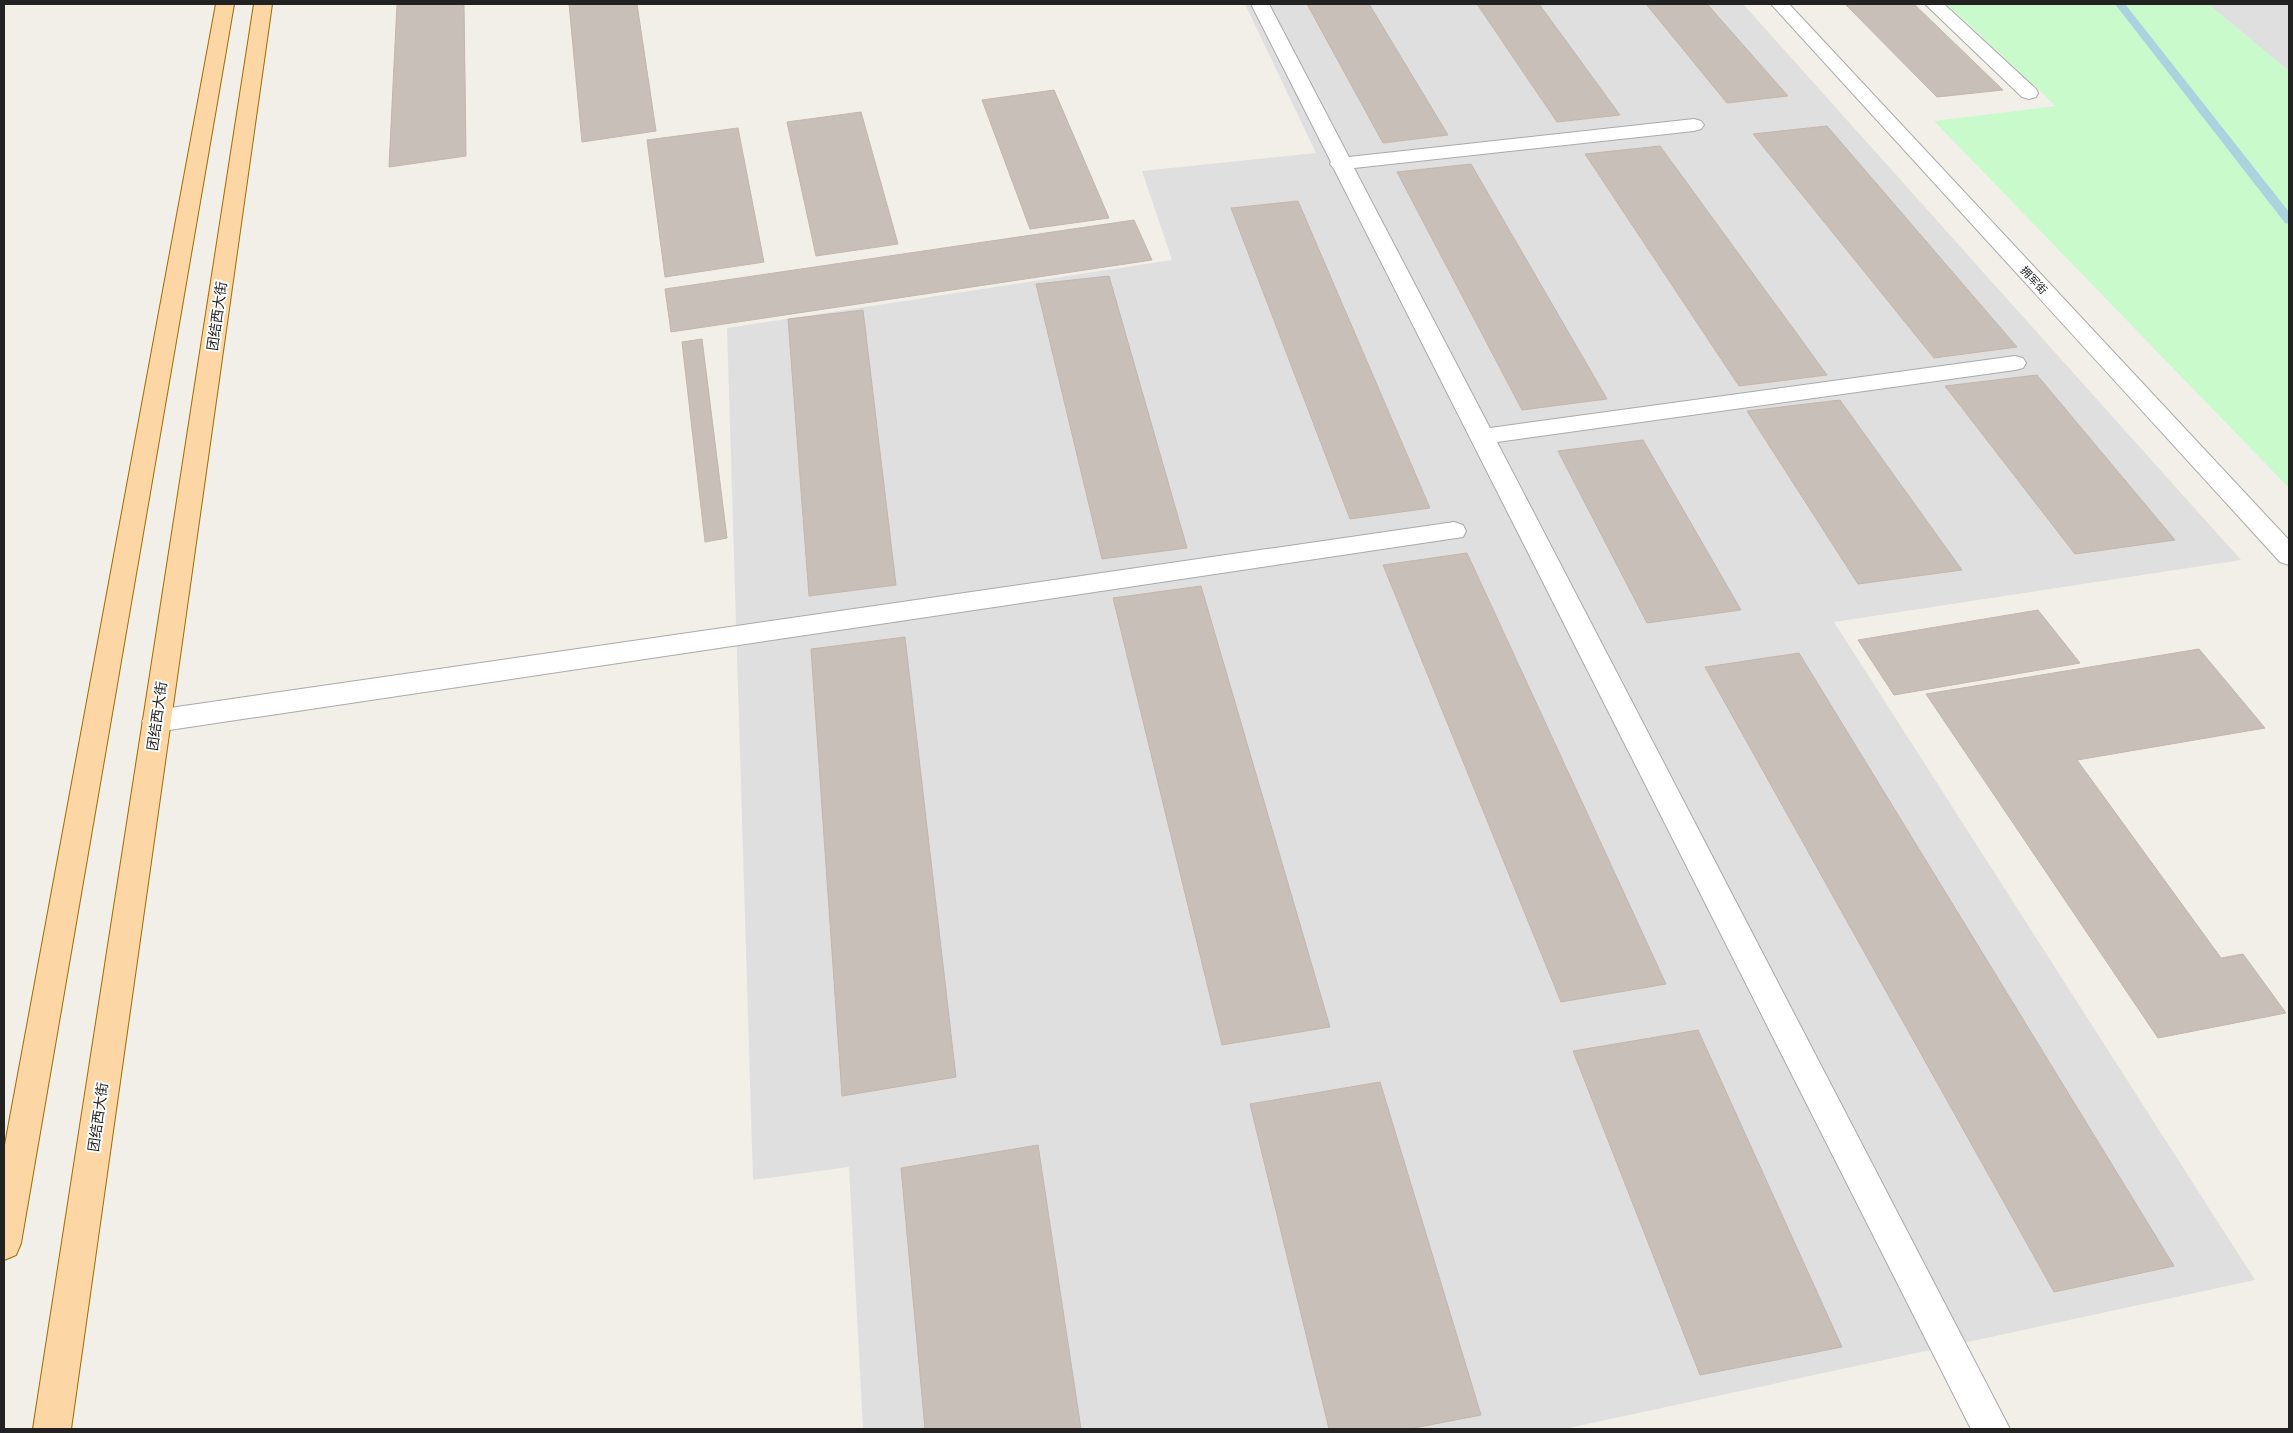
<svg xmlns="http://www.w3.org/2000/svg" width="2293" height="1433" font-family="'Varela Round','Noto Sans SC',sans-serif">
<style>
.residential{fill:#e0dfdf}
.park{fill:#c8facc}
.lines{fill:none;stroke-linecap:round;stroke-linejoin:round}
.stream{fill:#aad3df;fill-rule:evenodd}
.building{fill:#c7bfb8;stroke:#c4b6ab}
.lane-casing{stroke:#a9a9a9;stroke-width:2}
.street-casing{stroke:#a9a9a9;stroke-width:2}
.primary-casing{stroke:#a06b00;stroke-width:2}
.lane{fill:#fff;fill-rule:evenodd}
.street{fill:#fff;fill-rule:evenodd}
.primary{fill:#fcd6a4;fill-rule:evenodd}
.labels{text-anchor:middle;stroke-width:4;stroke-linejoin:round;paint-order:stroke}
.far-street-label{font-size:11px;fill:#222;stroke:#fff}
.street-label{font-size:14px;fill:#222;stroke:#fff}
</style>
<rect width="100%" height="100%" fill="#f2efe9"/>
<!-- residential -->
<path class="residential" d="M1245,4h498l498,556 -407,62 421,658 -691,149h-701l-14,-262 -96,13 -26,-852 445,-68 -30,-89 174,-18z
M2208,4h81v67z"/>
<!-- park -->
<path class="park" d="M1947,4h261l81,67v417l-355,-367 122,-15z"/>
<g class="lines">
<!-- stream -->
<path class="stream" d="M2115,4h10l164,208v12l-4,-1z"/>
</g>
<!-- building -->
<path class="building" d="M397,4h67l2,152 -77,11z
M569,4h68l19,127 -74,11z
M1307,4h62l79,131 -65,8z
M1477,4h62l81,111 -63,7z
M1646,4h61l81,92 -61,7z
M1845,4h69l89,86 -66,7z
M1054,90l55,128 -79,11 -48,-129z
M861,112l37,132 -82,12 -29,-134z
M1827,126l190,221 -83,11 -181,-224z
M738,128l26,134 -99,15 -18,-137z
M1660,146l167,229 -88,11 -154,-232z
M1471,164l136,235 -85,11 -125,-238z
M1298,201l132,307 -80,11 -119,-311z
M1134,220l18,40 -481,72 -6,-43z
M1109,276l78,272 -85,11 -66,-275z
M863,310l33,275 -87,11 -21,-277z
M702,339l25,199 -22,4 -23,-200z
M2037,375l138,165 -100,14 -130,-168z
M1840,400l122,170 -104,14 -111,-173z
M1643,440l98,170 -94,13 -89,-172z
M1467,553l199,431 -105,18 -178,-437z
M1201,586l129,441 -108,18 -109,-447z
M2038,610l42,53 -186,32 -36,-55z
M905,637l51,440 -114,19 -31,-447z
M2199,649l66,79 -188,32 144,198 22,-4 43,59 -128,25 -232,-344z
M1799,653l375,613 -120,26 -349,-625z
M1698,1030l144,317 -142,28 -127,-324z
M1380,1082l101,333 -72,14h-80l-79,-325z
M1038,1145l43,284h-156l-24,-261z"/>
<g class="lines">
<!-- lane casing -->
<g class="lane-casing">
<path id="lane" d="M1251,4h18l80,153 345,-38 7,2 3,4 -3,4 -7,2 -340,37 136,260 525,-72 8,2 3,5 -3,5 -8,2 -518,72 513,987h-39l-637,-1260 -4,-5 1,-2z
M1925,4h19l92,85 2,4 -2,4 -7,2 -7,-2z
M1454,522l9,3 3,6 -3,6 -1307,195 -10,-4 -4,-7 4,-7 10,-4z"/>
</g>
<!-- street casing -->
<g class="street-casing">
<path id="street" d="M1771,4h18l500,536v25l-9,-3z"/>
</g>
<!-- primary casing -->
<g class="primary-casing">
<path id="primary" d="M216,4h18l-213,1239 -5,12 -12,5v-110z
M254,4h18l-201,1425h-38z"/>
</g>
<!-- lane -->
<use href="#lane" class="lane"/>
<!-- street -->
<use href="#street" class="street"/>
<!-- primary -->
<use href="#primary" class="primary"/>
</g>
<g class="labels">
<!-- far-street labels -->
<g class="far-street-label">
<text transform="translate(2034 280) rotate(47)" y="4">拥军街</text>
</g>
<!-- street labels -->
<g class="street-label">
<text transform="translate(217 316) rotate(-82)" y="5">团结西大街</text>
<text transform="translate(157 716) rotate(-82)" y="5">团结西大街</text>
<text transform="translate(98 1117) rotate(-82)" y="5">团结西大街</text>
</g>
</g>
<!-- border -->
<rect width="2293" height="1433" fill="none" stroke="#222222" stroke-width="10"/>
</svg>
